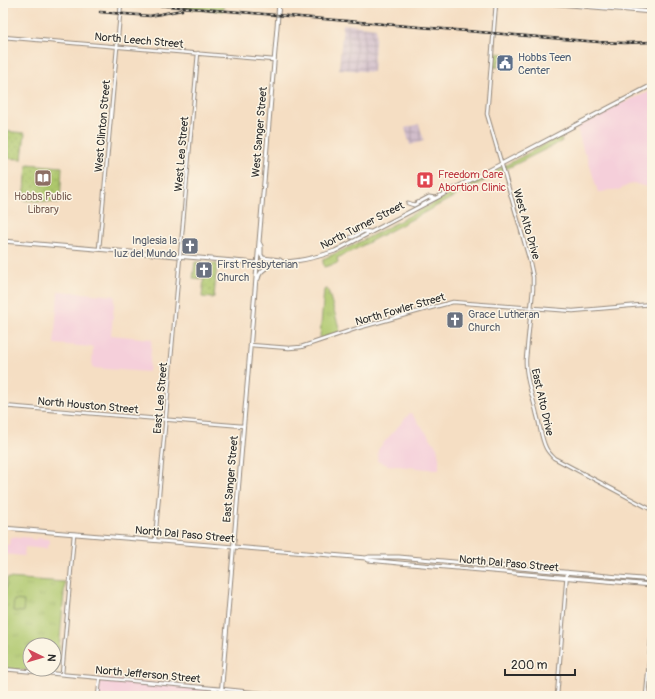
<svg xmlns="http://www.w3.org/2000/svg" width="655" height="699" font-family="Pangolin,sans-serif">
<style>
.built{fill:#f5cfda}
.industrial{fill:url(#industrial-grid)}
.grass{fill:url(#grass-dots);stroke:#6c794c}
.park{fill:url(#park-tufts);stroke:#6c794c;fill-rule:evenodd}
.pitch{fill:#adc76c;stroke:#6c794c}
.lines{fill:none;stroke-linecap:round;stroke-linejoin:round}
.tertiary-casing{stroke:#908477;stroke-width:4.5}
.secondary-casing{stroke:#908477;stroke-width:5}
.primary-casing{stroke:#908477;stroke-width:5}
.tertiary{stroke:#fff;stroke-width:2.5}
.secondary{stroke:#fff;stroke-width:3}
.primary{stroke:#fff;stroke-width:3}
.rail-casing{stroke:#2b2b2b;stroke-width:2.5}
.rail{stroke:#fcf5e5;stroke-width:1;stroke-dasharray:3;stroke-linecap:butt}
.labels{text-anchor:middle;stroke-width:3;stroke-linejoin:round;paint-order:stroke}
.street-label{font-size:11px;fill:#2b2b2b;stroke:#fcf5e5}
.service-label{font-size:11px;fill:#4e5e75;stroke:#fcf5e5;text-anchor:start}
.health-label{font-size:11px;fill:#be3a42;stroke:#fcf5e5;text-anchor:start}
.education-label{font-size:11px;fill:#785e54;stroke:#fcf5e5}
.worship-label{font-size:11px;fill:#5b616d;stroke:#fcf5e5;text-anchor:start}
</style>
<defs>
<pattern id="industrial-grid" width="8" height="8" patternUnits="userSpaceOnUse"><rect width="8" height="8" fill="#d1bdcb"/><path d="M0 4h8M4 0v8" fill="none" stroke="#aa9aa5"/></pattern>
<pattern id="grass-dots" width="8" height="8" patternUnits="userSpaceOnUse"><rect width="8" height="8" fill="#adc76c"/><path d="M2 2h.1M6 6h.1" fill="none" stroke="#95ab5e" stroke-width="1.8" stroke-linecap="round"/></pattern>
<pattern id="park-tufts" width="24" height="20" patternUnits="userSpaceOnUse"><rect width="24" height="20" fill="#adc76c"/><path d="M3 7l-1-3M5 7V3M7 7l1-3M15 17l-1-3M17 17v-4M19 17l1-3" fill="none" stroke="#95ab5e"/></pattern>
</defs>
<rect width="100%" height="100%" fill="#fcf5e5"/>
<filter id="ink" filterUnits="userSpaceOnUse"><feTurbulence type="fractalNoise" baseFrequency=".025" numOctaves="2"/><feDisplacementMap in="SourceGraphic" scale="8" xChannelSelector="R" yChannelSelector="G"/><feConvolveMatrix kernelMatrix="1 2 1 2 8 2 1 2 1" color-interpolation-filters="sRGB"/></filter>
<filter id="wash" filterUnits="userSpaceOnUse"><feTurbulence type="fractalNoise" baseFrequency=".012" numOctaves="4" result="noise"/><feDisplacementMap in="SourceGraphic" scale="16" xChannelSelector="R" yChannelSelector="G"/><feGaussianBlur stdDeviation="0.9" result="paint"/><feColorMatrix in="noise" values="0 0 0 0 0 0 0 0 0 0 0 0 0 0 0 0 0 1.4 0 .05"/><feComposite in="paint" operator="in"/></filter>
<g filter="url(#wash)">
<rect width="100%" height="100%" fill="#f5dec3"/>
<!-- built -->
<path class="built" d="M652,88v102h-3v-2l-2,-1 -14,-4 -15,7h-9l-7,2h-4l-12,-39h-2l-7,-25 12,-7 3,-1 14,-6 4,-4 10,-6 29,-12v-3z
M59,291l56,5 -4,39 41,4 -3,33 -57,-4 1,-21 -39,-3 4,-52z
M410,413h1l20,26 6,8 2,11v11l-1,1 -50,-5 -11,-4 1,-11 2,-3z
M10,537l11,1v-1l10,1v1l5,1v-2l13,1v2h1v4l-3,-1v5l-22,-2 -1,9 -21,-2v-10l6,1z
M100,678l140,13v5h-142z"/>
<!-- industrial -->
<path class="industrial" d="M343,24l33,4 -3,44 -34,-3z
M419,124l5,17 -14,4 -5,-17z"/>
<!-- grass -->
<path class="grass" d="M3,131l22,2 -3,26h-1l-18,-1z
M28,164l34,3 -2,35 -1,1 -35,-3 3,-35z
M195,262l22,2 -3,33 -1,1 -11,-1 2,-18 -11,-1z"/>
<!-- park -->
<path class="park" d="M131,3h93l-1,8z
M559,137l2,1 1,3 -60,30 -148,79 -17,8 1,5 -14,4 -1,-5v-3l31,-14z
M325,289h2l1,1 12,41 -1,2 -17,6 -2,-2 4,-47z
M7,578l58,4 -8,90 -54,-3v-73h1zM30,645h24v24h-24z"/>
<!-- pitch -->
<path class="pitch" d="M495,53l10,1 -1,6h-5l-1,7h-5z
M14,600l10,1 -1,11 -10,-1z"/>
</g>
<g filter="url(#ink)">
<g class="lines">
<!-- tertiary casing -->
<g class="tertiary-casing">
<path id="tertiary" d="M496,3l-8,99 -1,12 42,144 4,19v12l-7,70c-1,20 7,37 11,56 3,10 4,23 9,33 2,4 5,7 8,10l98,52
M3,37l271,23
M99,249l22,-246
M250,345l39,3 12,-1 57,-19 65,-18 30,-8 120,9 79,-7
M3,406l240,20
M155,540l43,-487
M3,669l219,20 70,7
M62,674l12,-140
M98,696l2,-18
M557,696l10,-124
M646,696l6,-67"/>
</g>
<!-- secondary casing -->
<g class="secondary-casing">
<path id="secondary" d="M408,203l6,2 15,-8 6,1
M351,237h2l11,-6 6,1
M3,241l254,22c30,0 50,-2 78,-12l317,-166
M259,242l2,4v9l2,3 17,2 3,3
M258,279c2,-10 8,-9 13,-16
M221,696l58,-693"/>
</g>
<!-- primary casing -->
<g class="primary-casing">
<path id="primary" d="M547,3l105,9
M3,528l363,30 2,2 31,3 253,22
M366,558l3,-1h30l253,23"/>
</g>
<!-- tertiary -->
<use href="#tertiary" class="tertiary"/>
<!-- secondary -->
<use href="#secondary" class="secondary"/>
<!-- primary -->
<use href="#primary" class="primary"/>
<!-- rail casing -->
<g class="rail-casing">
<path id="rail" d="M132,3l467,39 26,1 27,-1
M100,12l50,4 32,-6"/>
</g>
<!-- rail -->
<use href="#rail" class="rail"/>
</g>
</g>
<!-- icons -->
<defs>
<g id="civic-square" transform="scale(0.9)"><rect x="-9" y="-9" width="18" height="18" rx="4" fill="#5c6f8a" stroke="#fcf5e5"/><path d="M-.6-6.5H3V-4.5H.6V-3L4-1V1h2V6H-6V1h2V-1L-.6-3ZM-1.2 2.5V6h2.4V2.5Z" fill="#fff"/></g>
<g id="library-square" transform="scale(0.9)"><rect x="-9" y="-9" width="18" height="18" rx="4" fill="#8d6e63" stroke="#fcf5e5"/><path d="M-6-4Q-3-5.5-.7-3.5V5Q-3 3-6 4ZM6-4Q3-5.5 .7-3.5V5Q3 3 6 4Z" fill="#fff"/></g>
<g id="hospital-square" transform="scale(0.9)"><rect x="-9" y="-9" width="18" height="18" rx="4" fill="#e0444e" stroke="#fcf5e5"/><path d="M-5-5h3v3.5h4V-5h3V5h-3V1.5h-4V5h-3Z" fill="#fff"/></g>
<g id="church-square" transform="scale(0.9)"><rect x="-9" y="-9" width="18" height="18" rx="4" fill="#6b7280" stroke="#fcf5e5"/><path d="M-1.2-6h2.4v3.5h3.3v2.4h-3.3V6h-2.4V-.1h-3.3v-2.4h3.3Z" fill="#fff"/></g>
</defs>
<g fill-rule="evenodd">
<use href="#civic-square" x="505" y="63"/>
<use href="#library-square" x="43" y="178"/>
<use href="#hospital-square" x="425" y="180"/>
<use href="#church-square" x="190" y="246"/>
<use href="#church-square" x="204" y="270"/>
<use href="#church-square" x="455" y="320"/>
</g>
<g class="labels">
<!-- street labels -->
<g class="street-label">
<text transform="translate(139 40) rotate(5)" y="4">North Leech Street</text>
<text transform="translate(102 126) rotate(-85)" y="4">West Clinton Street</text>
<text transform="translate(259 132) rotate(-85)" y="4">West Sanger Street</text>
<text transform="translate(181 154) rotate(-85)" y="4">West Lea Street</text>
<text transform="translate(527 224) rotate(74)" y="4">West Alto Drive</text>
<text transform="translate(362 225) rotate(-27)" y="4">North Turner Street</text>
<text transform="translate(400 309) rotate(-16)" y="4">North Fowler Street</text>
<text transform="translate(160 398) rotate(-85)" y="4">East Lea Street</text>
<text transform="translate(543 402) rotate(77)" y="4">East Alto Drive</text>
<text transform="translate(88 405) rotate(5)" y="4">North Houston Street</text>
<text transform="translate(230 479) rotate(-85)" y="4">East Sanger Street</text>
<text transform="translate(185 534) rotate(5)" y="4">North Dal Paso Street</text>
<text transform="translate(509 563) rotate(5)" y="4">North Dal Paso Street</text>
<text transform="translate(148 674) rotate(5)" y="4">North Jefferson Street</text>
</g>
<!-- service labels -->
<g class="service-label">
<text x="518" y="61">Hobbs Teen<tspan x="518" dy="13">Center</tspan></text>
</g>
<!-- health labels -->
<g class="health-label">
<text x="438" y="178">Freedom Care<tspan x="438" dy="13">Abortion Clinic</tspan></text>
</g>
<!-- education labels -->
<g class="education-label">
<text x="43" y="200">Hobbs Public<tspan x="43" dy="13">Library</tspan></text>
</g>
<!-- worship labels -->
<g class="worship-label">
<text x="177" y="244" text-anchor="end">Inglesia la<tspan x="177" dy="13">luz del Mundo</tspan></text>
<text x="217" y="268">First Presbyterian<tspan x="217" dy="13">Church</tspan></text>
<text x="468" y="318">Grace Lutheran<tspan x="468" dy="13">Church</tspan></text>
</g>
</g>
<!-- margin -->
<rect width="655" height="699" fill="none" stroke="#fcf5e5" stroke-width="16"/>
<!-- north arrow -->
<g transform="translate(42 657) rotate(95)"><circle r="19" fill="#fcf5e5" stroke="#a8a49b"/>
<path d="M0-3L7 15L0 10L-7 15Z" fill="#d1495b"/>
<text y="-6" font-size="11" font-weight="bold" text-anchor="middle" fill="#2b2b2b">N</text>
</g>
<!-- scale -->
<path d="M505 669v6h70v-6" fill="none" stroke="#2b2b2b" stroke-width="2"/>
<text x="511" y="669" font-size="12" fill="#2b2b2b" stroke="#fcf5e5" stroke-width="3" paint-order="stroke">200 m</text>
</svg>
